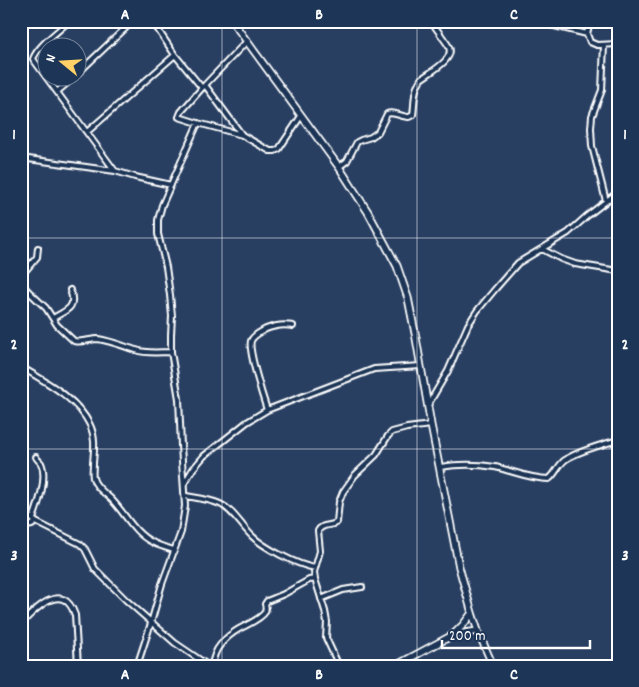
<svg xmlns="http://www.w3.org/2000/svg" width="639" height="687" font-family="Dekko,sans-serif">
<style>
.lines{fill:none;stroke-linecap:round;stroke-linejoin:round}
.street-casing{stroke:#fff;stroke-width:8}
.secondary-casing{stroke:#fff;stroke-width:9}
.street{stroke:#1d3557;stroke-width:4}
.secondary{stroke:#1d3557;stroke-width:5.5}
.grid{fill:none;stroke:#fff;stroke-width:1;stroke-opacity:0.55}
.neatline{fill:none;stroke:#fff;stroke-width:2}
.grid-label{font-size:16px;text-anchor:middle;font-weight:bold;fill:#fff}
</style>
<rect width="100%" height="100%" fill="#283f62"/>
<filter id="ink" filterUnits="userSpaceOnUse"><feTurbulence type="fractalNoise" baseFrequency=".02" numOctaves="2"/><feDisplacementMap in="SourceGraphic" scale="10" xChannelSelector="R" yChannelSelector="G"/><feConvolveMatrix kernelMatrix="1 2 1 2 8 2 1 2 1" color-interpolation-filters="sRGB"/></filter>
<g filter="url(#ink)">
<g class="lines">
<!-- street casing -->
<g class="street-casing">
<path id="street" d="M152,21l23,34 27,33
M534,21l53,13 3,8 7,3 21,-1
M587,34l3,-13
M247,41l-45,47 -21,24 -2,5 19,6 44,12 28,16h5l4,-2 22,-33
M604,45l-2,45 -10,26 -1,12 1,18 14,55
M78,73l55,-52
M73,78l-16,14 58,79
M205,85l37,50
M57,92l-24,-33c5,-14 25,-27 36,-38
M87,132l88,-77
M21,158l94,13 20,6 36,8
M339,167l8,-6 10,-19 4,-2 10,-3 7,-5 9,-18c6,-3 15,3 22,3l4,-2c2,-13 0,-25 8,-36 9,-7 36,-20 27,-34l-17,-24
M542,249l19,10 14,5 43,7
M21,276l16,-19 1,-9
M21,283l7,8 18,17 11,17 17,16c8,2 16,-2 24,-2 13,2 25,7 38,11 11,4 24,2 35,2
M53,318c14,-8 24,-10 17,-28
M21,367c25,15 56,31 69,58 6,13 4,25 3,38 0,5 -1,11 0,15 2,10 14,16 20,23 13,14 21,32 39,41 7,4 15,6 22,8
M428,405l20,-34 20,-46 9,-14 19,-23 22,-25 50,-30 19,-17 31,-24
M267,410c-4,-12 -19,-60 -16,-69 2,-6 10,-9 15,-12 10,-4 17,-5 27,-3
M440,467c18,-3 37,-3 55,0 18,4 35,12 54,12 7,-5 9,-14 16,-19 10,-8 39,-16 53,-20
M184,484l9,-15 11,-13 43,-34 20,-12 107,-41 47,-3
M186,496c11,2 23,3 34,8 13,6 20,20 30,30 12,13 47,31 65,34
M21,510l15,12 44,22 5,5 10,20 31,31 49,43 34,23
M33,519c5,-14 15,-41 8,-56 -1,-1 -5,-5 -5,-6
M21,527l11,-2 4,-3
M321,599l22,-9 19,-3
M21,624c15,-16 42,-44 54,-9l3,51
M137,666l14,-43 11,-39 19,-52 4,-26 -4,-60 -2,-47 -8,-47v-17l1,-19 -2,-21 -4,-28 -8,-33v-14l4,-15 36,-82
M212,666c1,-8 3,-15 9,-22 5,-6 11,-11 18,-15 7,-4 22,-10 26,-17 1,-3 1,-5 0,-8l2,-3 17,-7 25,-14 6,-1
M339,666l-13,-28 1,-16 -2,-11 -10,-32 -1,-7 6,-21 -2,-20c4,-8 13,-4 19,-9l2,-20 4,-10 12,-17 21,-20 12,-19 4,-4 15,-4 24,-3"/>
</g>
<!-- secondary casing -->
<g class="secondary-casing">
<path id="secondary" d="M232,21l107,146 29,45 29,54 11,32 8,40 15,87 28,142 13,46 6,18 15,35
M453,635l10,-10 9,-12
M395,666l58,-31 25,-4"/>
</g>
<!-- street -->
<use href="#street" class="street"/>
<!-- secondary -->
<use href="#secondary" class="secondary"/>
</g>
</g>
<!-- grid -->
<path class="grid" d="M222,21v645M417,21v645M21,238h597M21,449h597"/>
<!-- margin -->
<rect width="639" height="687" fill="none" stroke="#1d3557" stroke-width="55"/>
<!-- north arrow -->
<g transform="translate(62 62) rotate(288)"><circle r="24" fill="#1d3557" stroke="#77869a"/>
<path d="M0-4L9 19L0 12L-9 19Z" fill="#ffd166"/>
<text y="-8" font-size="14" font-weight="bold" text-anchor="middle" fill="#ffffff">N</text>
</g>
<!-- scale -->
<path d="M442 640v8h148v-8" fill="none" stroke="#ffffff" stroke-width="2.5"/>
<text x="449" y="640" font-size="15" fill="#ffffff" stroke="#1d3557" stroke-width="4" paint-order="stroke">200 m</text>
<rect x="28" y="28" width="584" height="632" class="neatline"/>
<g class="grid-label">
<text x="125" y="19">A</text>
<text x="319" y="19">B</text>
<text x="514" y="19">C</text>
<text x="14" y="139">1</text>
<text x="625" y="139">1</text>
<text x="14" y="349">2</text>
<text x="625" y="349">2</text>
<text x="14" y="560">3</text>
<text x="625" y="560">3</text>
<text x="125" y="679">A</text>
<text x="319" y="679">B</text>
<text x="514" y="679">C</text>
</g>
</svg>
